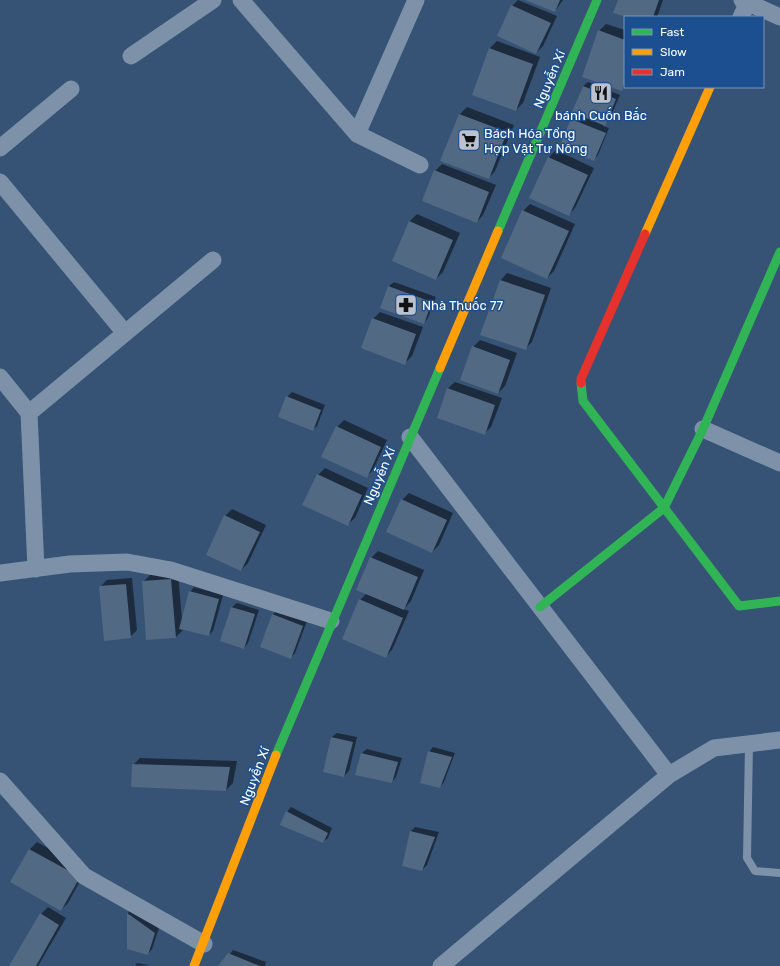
<svg xmlns="http://www.w3.org/2000/svg" width="780" height="966" font-family="Rubik,sans-serif">
<style>
.shadow{fill:#0007}
.building{fill:#526984}
.lines{fill:none;stroke-linecap:round;stroke-linejoin:round}
.lane{stroke:#7d92a8;stroke-width:8}
.street{stroke:#7d92a8;stroke-width:17}
.fast{stroke:#30b455;stroke-width:9}
.slow{stroke:#ff9f0a;stroke-width:9}
.jam{stroke:#e5322d;stroke-width:9}
.labels{text-anchor:middle;stroke-width:3;stroke-linejoin:round;paint-order:stroke}
.street-label{font-size:13px;fill:#fff;stroke:#1b4f8f}
.poi-label{font-size:13px;fill:#fff;stroke:#1b4f8f;text-anchor:start}
</style>
<rect width="100%" height="100%" fill="#365274"/>
<!-- shadow -->
<path class="shadow" d="M518,0l39,16 -14,30 -7,7 -24,-47z
M527,0h36l-8,11z
M619,0h44l-6,17h-28z
M606,24l19,6v56l-3,3 -23,-58z
M497,41l43,16 -17,46 -7,7 -43,-16 17,-46z
M588,82l32,13 -11,25 -6,6 6,2 -11,27 -4,4 -33,-13 11,-27 5,-5 -4,-2 10,-26z
M467,107l47,18 -19,46 -6,7 -47,-18 18,-46z
M556,150l38,18 -19,40 -7,7 -38,-18 19,-40z
M442,164l54,21 -13,30 -6,7 -42,-51z
M530,204l45,20 -21,47 -7,7 -24,-67z
M417,214l43,19 -17,39 -7,7 -43,-19 17,-39z
M507,273l44,15 -19,54 -7,7 -43,-15 19,-54z
M394,282l42,15 -8,21 -4,5 -35,-37z
M380,312l43,15 -11,29 -7,7 -32,-44z
M480,340l37,13 -12,33 -7,7 -25,-46z
M455,382l47,16 -11,29 -7,7 -36,-46z
M292,392l33,13 -8,21 -5,4 -25,-33z
M344,420l43,20 -14,30 -7,7 -29,-50z
M325,468l43,20 -13,30 -7,6 -30,-49z
M409,493l44,20 -14,32 -7,7 -30,-52z
M232,509l34,16 -18,38 -7,7 -16,-54z
M378,551l46,19 -13,31 -7,8 5,2 -17,39 -7,7 -25,-57 7,-7 4,-35z
M178,573l4,47 8,-28 4,-5 29,8 -10,36 -4,4 -26,-5 -7,7 -33,-55 7,-7z
M132,578l5,52 -7,7 -30,-50 7,-7z
M237,603l22,7 -11,33 -4,5 -12,-41z
M278,610l29,11 -12,32 -4,5 -30,-12 12,-32z
M337,733l20,4 -8,34 -5,5 -20,-5 8,-34z
M433,747l22,6 -11,29 -4,5 -11,-35z
M367,749l35,9 -6,19 -4,5 -36,-8 6,-21z
M140,758l97,3 -4,22 -7,7 -93,-25z
M291,807l41,21 -4,10 -5,4 -36,-30z
M415,827l24,5 -12,33 -5,5 -19,-5 8,-34z
M37,842l49,28 -18,33 -7,7 -50,-28 19,-33z
M48,907l18,11 -28,48h-28l31,-52z
M132,909l27,19 -7,21 -4,5 -20,-6v-35z
M233,950l33,12 -1,4h-44z
M137,963l12,2 -14,1z"/>
<!-- building -->
<path class="building" d="M525,0h35l-5,12z
M618,0h41l-6,17h-27l-13,-4z
M511,5l40,18 -15,31 -39,-18z
M598,30l27,10v42l-3,9 -40,-14z
M489,48l44,16 -17,47 -44,-16z
M583,86l33,13 -11,27 -33,-14z
M459,114l48,18 -18,47 -49,-18z
M571,119l35,14 -12,28 -35,-14z
M548,157l40,18 -19,41 -40,-18z
M434,170l55,22 -12,31 -55,-22z
M522,210l47,21 -22,48 -46,-21z
M409,221l44,19 -17,40 -44,-19z
M500,280l45,15 -19,55 -46,-15z
M388,286l44,16 -8,22 -44,-16z
M372,318l44,16 -11,31 -44,-17z
M472,346l38,14 -12,34 -38,-14z
M447,388l48,17 -10,30 -48,-17z
M286,396l35,14 -8,21 -35,-14z
M336,426l45,21 -14,31 -46,-21z
M317,474l45,21 -14,31 -46,-21z
M401,499l46,21 -15,33 -46,-21z
M224,515l36,17 -19,39 -35,-16z
M370,557l48,20 -14,33 -48,-20z
M171,579l5,59 -30,2 -4,-59z
M126,584l5,54 -27,3 -5,-55z
M189,591l30,8 -10,37 -30,-7z
M359,599l44,19 -17,40 -44,-19z
M231,607l24,7 -11,35 -24,-8z
M272,614l31,12 -12,33 -31,-12z
M331,737l22,5 -9,35 -21,-5z
M428,751l24,6 -12,31 -20,-5z
M361,753l37,9 -6,21 -37,-8z
M132,764l98,3 -4,24 -95,-4z
M286,811l42,22 -5,10 -43,-18z
M410,831l25,6 -13,34 -20,-5z
M29,849l51,28 -19,34 -51,-29z
M40,913l19,12 -23,41h-27z
M127,913l28,20 -7,22 -21,-6z
M228,953l32,13h-42z"/>
<g class="lines">
<!-- lane -->
<path class="lane" d="M749,744l-2,114 8,13 25,2"/>
<!-- street -->
<path class="street" d="M241,0l116,134 63,31
M742,0l38,17
M741,17l8,-17
M131,56l82,-56
M357,134l59,-134
M0,148l71,-59
M0,182l125,151
M0,377l29,36 184,-153
M29,413l7,156
M703,429l77,34
M410,437l259,338
M0,573l70,-9 57,-2 44,8 160,51
M0,781l84,95 120,68
M441,966l228,-191 45,-27 66,-8"/>
<!-- fast -->
<path class="fast" d="M498,231l99,-231
M581,383l2,18 156,205 41,-5
M540,607l124,-99 39,-79 77,-177
M276,755l164,-387"/>
<!-- slow -->
<path class="slow" d="M645,234l65,-147
M440,368l58,-137
M194,966l82,-211"/>
<!-- jam -->
<path class="jam" d="M581,383v-4l64,-145"/>
</g>
<!-- icons -->
<defs>
<g id="restaurant-square" transform="scale(1.15)"><rect x="-9" y="-9" width="18" height="18" rx="4" fill="#b9c2ce" stroke="#1b4f8f"/><path d="M-5-6h1v4h1v-4h1v4h1v-4h1v5L-1.5 .5V6h-2V.5L-5-1ZM5-6V6H3V1.5H1.5Q1.5-4 5-6Z" fill="#111"/></g>
<g id="supermarket-square" transform="scale(1.15)"><rect x="-9" y="-9" width="18" height="18" rx="4" fill="#b9c2ce" stroke="#1b4f8f"/><path d="M-6-5.5h2.5l.6 2H6L4.5 2H-2.5L-4.4-4H-6ZM-1.5 3.2a1.3 1.3 0 1 0 .1 0ZM3 3.2a1.3 1.3 0 1 0 .1 0Z" fill="#111"/></g>
<g id="pharmacy-square" transform="scale(1.15)"><rect x="-9" y="-9" width="18" height="18" rx="4" fill="#b9c2ce" stroke="#1b4f8f"/><path d="M-2-6h4v4h4v4h-4v4h-4v-4h-4v-4h4Z" fill="#111"/></g>
</defs>
<g fill-rule="evenodd">
<use href="#restaurant-square" x="601" y="93"/>
<use href="#supermarket-square" x="469" y="140"/>
<use href="#pharmacy-square" x="406" y="305"/>
</g>
<g class="labels">
<!-- street labels -->
<g class="street-label">
<text transform="translate(549 79) rotate(-67)" y="5">Nguyễn Xí</text>
<text transform="translate(379 476) rotate(-67)" y="5">Nguyễn Xí</text>
<text transform="translate(254 776) rotate(-69)" y="5">Nguyễn Xí</text>
</g>
<!-- poi labels -->
<g class="poi-label">
<text x="601" y="120" text-anchor="middle">bánh Cuốn Bắc</text>
<text x="484" y="138">Bách Hóa Tổng<tspan x="484" dy="15">Hợp Vật Tư Nông</tspan></text>
<text x="422" y="310">Nhà Thuốc 77</text>
</g>
</g>
<!-- legend -->
<rect x="624" y="16" width="140" height="72" fill="#1b4f8f" stroke="#7695bc"/>
<rect x="632" y="29" width="20" height="6" fill="#30b455" stroke="#7695bc"/>
<text x="660" y="36" font-size="12" fill="#ffffff">Fast</text>
<rect x="632" y="49" width="20" height="6" fill="#ff9f0a" stroke="#7695bc"/>
<text x="660" y="56" font-size="12" fill="#ffffff">Slow</text>
<rect x="632" y="69" width="20" height="6" fill="#e5322d" stroke="#7695bc"/>
<text x="660" y="76" font-size="12" fill="#ffffff">Jam</text>
</svg>
